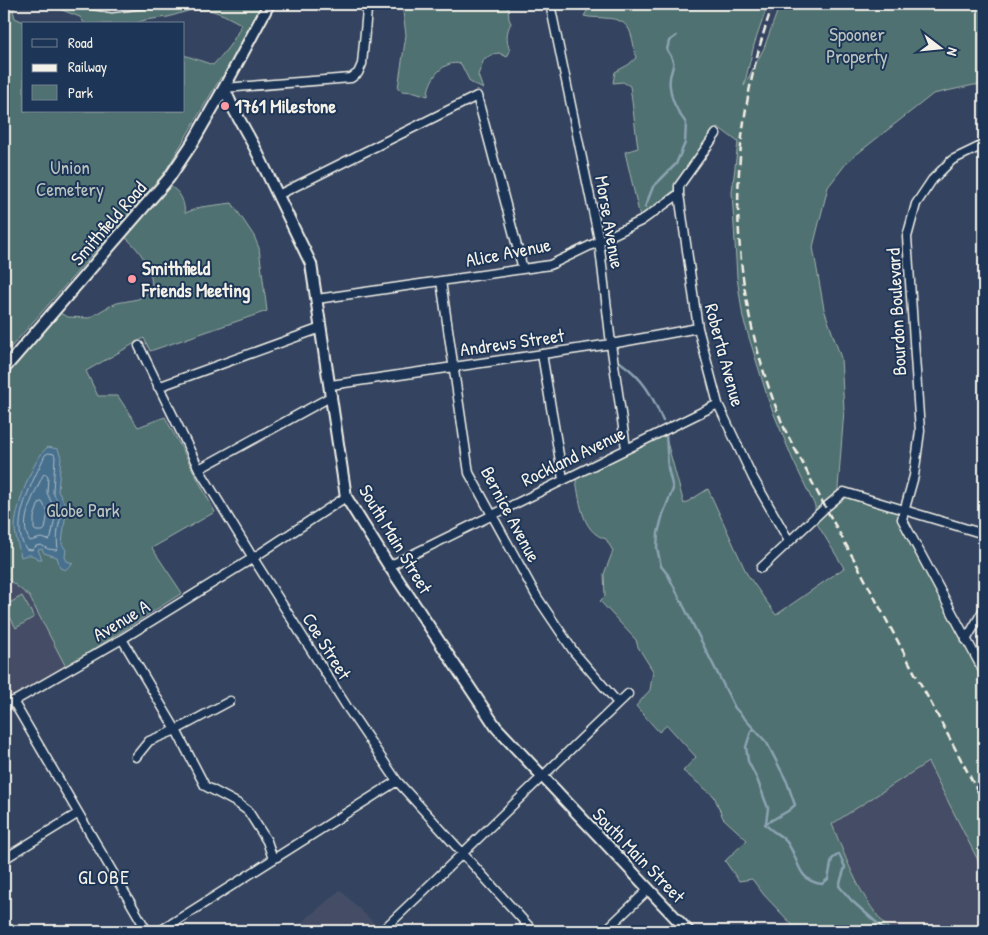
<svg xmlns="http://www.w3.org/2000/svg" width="988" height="935" font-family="'Patrick Hand',sans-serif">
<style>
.built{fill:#444e66}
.green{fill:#507171;stroke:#a2b1ac}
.water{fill:#476f8f;stroke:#8ca3b3}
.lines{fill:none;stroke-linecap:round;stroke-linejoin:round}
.shore{stroke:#afbdc4;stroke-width:1}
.stream{stroke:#8ca3b3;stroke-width:2.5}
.minor-casing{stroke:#f4f1e8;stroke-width:11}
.secondary-casing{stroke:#f4f1e8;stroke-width:14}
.minor{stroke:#1d3557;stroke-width:8}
.secondary{stroke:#1d3557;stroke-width:10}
.rail{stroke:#f4f1e8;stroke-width:2.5;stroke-dasharray:8 4;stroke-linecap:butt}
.poi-dot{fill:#ff9aa2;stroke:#1d3557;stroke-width:2}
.labels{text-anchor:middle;stroke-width:4;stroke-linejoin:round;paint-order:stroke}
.park-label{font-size:19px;fill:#bbc4be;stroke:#1d3557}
.poi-label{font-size:19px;font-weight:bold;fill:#f4f1e8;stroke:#1d3557;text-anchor:start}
.street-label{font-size:19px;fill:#f4f1e8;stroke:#1d3557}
.neighbourhood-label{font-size:20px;letter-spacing:1px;fill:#f4f1e8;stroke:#1d3557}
</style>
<rect width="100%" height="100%" fill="#344460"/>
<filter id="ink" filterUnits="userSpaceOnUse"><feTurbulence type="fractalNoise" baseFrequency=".02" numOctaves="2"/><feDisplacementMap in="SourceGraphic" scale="10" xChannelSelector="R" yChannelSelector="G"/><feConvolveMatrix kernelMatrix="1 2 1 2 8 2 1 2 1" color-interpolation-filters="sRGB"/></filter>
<g filter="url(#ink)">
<!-- built -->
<path class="built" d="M4,576l24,20 38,71 -62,37z
M928,762l56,110v59h-93l-11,-10 -27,-46 -21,-51z
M340,890l42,41h-90z"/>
<!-- green -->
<path class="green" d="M4,4h13l-4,6 2,8 13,6h-4v87h160v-56l29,10c11,-12 23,-25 28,-41l-17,-9 -14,-5h-19l-23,7 -23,3 -11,4h-49l-5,-7 -23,-9 -18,-4h51l22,4 35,-4h121l-42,76 -5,-3 -56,95 -161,183z
M402,4h11l5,2 8,-2h44l3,2 24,-2 11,3 1,12 2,4c-5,9 -5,18 -1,28l-3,6 -8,-4 -6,1 -9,5 -6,16 5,14 -13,-7 -9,-18c-18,-5 -33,16 -33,32l-13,-4 -14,-1 -3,-3 8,-53z
M594,4h174l-14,41 -10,41 20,-38 16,-44h204v81h-10l-41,9 -85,67 -20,26 -15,60 11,62 17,49 3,52 -7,92 13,-10 54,17 -3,10 83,156v197l-56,-110 -96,62c15,37 30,79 59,107h-93l-34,-36 -12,-16 -13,2 -14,-20 22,-21 -24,-22 -9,-22 -31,-25 13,-14 -29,-32 -8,7 -23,-26 14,-16 3,-19 -15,-24 -2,-7 -36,-39 5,-5 -1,-22 9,-23 -7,-12c-26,-7 -26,-41 -31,-64l89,-44 20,73 24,-15 39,85 29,41 68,-47 -28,-46 -1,-16 -22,-46 -24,-58 -26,-84 -6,-41 -5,-85 6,-50 -20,-15 -46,65 -32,25 -15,-65 13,-4 -8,-62 -7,-4 -10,1 2,-11 13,-7 8,-7c-5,-24 -3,-39 -32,-40 -7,-1 -13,0 -20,-2l3,-5 7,-5z
M163,181c15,10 20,13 22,32l16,-6 31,-4 22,33 5,12 8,63 -117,40 -6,-13 -58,33 12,25h20l20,31 27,-10 50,95 -63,36 30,45 -116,74 -37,-71 -25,-20v-210l49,-56 15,7 21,1 17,-10 11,-5 21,-4 10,-6 4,-7c-1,-22 -15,-40 -31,-52z
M22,596l12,21 -18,11 -12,-22z"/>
<!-- water -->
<path class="water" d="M48,447l10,2 3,8 -3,34 11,21v3l-4,4 -3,25 4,6 -1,7 2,4 6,2 -8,7 -5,-2 -3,-11 -13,-4 -2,-4 -4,1 4,9h-4c-6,-5 -9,-5 -17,-2 -2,-9 -5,-18 -6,-27 -1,-19 18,-73 33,-83z"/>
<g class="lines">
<!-- shore -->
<path class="shore" d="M49,453l5,1 1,3 -2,35 10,21c-5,9 -7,25 -5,35l-2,2 -8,-1 -7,-4 -5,1 -4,4 -6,-1c-18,-26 8,-69 19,-94z
M46,474l2,2 -1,17 9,19 -5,26 -2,2 -8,-2 -11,3c-13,-18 5,-48 13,-66z
M42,502l6,10 -3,17 -2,2h-7l-2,-2v-12l5,-14z"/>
<!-- stream -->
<path class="stream" d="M645,207l8,-20 23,-23 9,-21 1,-20c-8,-10 -15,-24 -16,-36 -3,-20 11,-18 -3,-37l2,-9 7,-5
M620,362c24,17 32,33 43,59
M666,434l2,34 5,21 -10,25 -5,19 -1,15 4,18 7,9 67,133 32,35 20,39 8,23 -7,6 -23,13c6,7 12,9 19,15 16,15 10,42 38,45l6,-5 4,-20 7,-5 6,13 -6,19 13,15 34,30
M754,729l-3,2 -5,16 2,14 9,18 11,29 -2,15"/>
<!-- minor casing -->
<g class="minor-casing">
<path id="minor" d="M87,4l25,4 32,-4
M550,4l49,236 12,104 15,104
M224,88l127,-10 7,-5 4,-9 5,-54
M984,146l-5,1 -27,13 -20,20 -16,24 -9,33 13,194 -6,45 -12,43 82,153
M679,194l19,134 20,76 35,74 36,63
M278,195l199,-99 46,173
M441,281l28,192 68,124 37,55 44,51
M317,299l233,-34 91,-44 38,-27v-8l37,-52
M139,346l60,123 54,89 94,149 50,74 136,150
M542,354l21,125
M331,385l280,-41 87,-16
M158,387l163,-59
M199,469l133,-73
M389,566l329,-162
M761,568l65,-61 18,-15 140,42
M122,639l54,91 29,56 32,17 11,8 19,30 6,18
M966,640l18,-31
M13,701l134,230
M4,707l118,-68 131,-81 93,-61
M136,757l13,-16 27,-11 54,-29
M4,859l73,-45
M4,929l1,2
M160,931l237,-150
M382,931l246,-237
M605,931l43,-41"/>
</g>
<!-- secondary casing -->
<g class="secondary-casing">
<path id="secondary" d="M224,88l9,20 22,40 56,116 35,233 43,69 107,161 192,204
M4,369l165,-191 24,-36 31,-54 45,-84"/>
</g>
<!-- minor -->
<use href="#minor" class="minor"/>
<!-- secondary -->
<use href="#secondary" class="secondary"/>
<!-- rail -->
<path class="rail" d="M773,4c-49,139 -47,284 10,421 5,12 12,24 18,35 18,37 39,74 59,110 41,78 83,155 124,233"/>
</g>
</g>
<!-- markers -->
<g class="poi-dot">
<circle cx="225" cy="106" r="5"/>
<circle cx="132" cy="279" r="5"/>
</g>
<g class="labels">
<!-- park labels -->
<g class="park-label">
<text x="857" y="41">Spooner<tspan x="857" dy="22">Property</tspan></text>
<text x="70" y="174">Union<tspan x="70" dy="22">Cemetery</tspan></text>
<text x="83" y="517">Globe Park</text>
</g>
<!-- poi labels -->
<g class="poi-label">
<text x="235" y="113">1761 Milestone</text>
<text x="142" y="275">Smithfield<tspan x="142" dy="22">Friends Meeting</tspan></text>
</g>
<!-- street labels -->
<g class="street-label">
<text transform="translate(610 222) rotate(80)" y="7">Morse Avenue</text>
<text transform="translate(108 223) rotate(-49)" y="7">Smithfield Road</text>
<text transform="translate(508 252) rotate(-11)" y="7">Alice Avenue</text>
<text transform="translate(896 312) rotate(-93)" y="7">Bourdon Boulevard</text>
<text transform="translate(512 342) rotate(-8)" y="7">Andrews Street</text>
<text transform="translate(725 355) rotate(75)" y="7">Roberta Avenue</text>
<text transform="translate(573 456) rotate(-26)" y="7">Rockland Avenue</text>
<text transform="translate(511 514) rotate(62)" y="7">Bernice Avenue</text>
<text transform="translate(396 539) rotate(59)" y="7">South Main Street</text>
<text transform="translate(121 620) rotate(-31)" y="7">Avenue A</text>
<text transform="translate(327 646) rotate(58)" y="7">Coe Street</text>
<text transform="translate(639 855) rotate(46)" y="7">South Main Street</text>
</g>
<!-- neighbourhood labels -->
<g class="neighbourhood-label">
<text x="104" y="884">GLOBE</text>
</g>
</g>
<!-- margin -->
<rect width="988" height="935" fill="none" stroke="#1d3557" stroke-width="20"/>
<rect x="10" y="10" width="968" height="915" fill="none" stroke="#f4f1e8" stroke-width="2" filter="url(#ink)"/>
<!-- legend -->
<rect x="22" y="22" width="162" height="90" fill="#1d3557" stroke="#738091"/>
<rect x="32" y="39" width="25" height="8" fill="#1d3557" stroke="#738091"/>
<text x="68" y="48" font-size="15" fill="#f4f1e8">Road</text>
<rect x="32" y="64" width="25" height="8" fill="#f4f1e8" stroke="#738091"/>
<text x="68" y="72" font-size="15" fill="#f4f1e8">Railway</text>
<rect x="32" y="85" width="25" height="15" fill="#507171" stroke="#738091"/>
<text x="68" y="98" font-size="15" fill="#f4f1e8">Park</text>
<!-- north arrow -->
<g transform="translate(940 48) rotate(106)" stroke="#1d3557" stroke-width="4" paint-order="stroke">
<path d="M0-4L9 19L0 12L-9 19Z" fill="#f4f1e8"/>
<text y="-8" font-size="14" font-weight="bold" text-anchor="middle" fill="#f4f1e8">N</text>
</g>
</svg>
